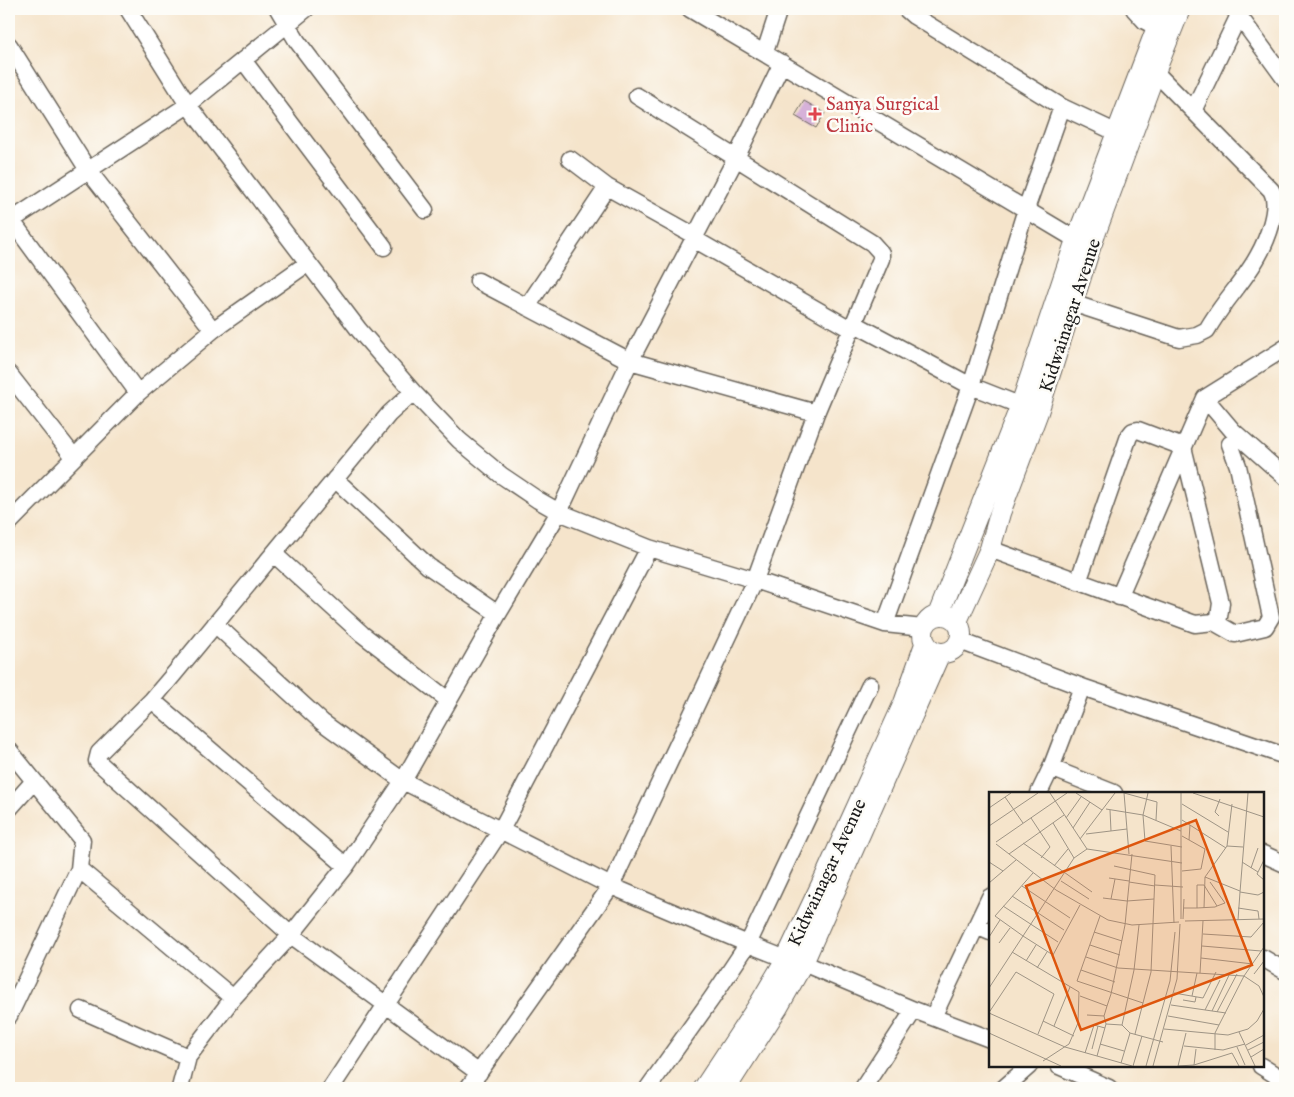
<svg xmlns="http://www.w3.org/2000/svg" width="1294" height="1097" font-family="'IM FELL English',serif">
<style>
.building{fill:#d6b1d9}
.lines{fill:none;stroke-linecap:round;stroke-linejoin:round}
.minor-casing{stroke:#686259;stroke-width:19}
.major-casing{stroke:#686259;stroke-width:22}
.minor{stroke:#fff;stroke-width:16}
.major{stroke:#fff;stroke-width:20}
.health-dot{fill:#e0444e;stroke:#fdfcf7;stroke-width:2}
.labels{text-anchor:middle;stroke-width:5;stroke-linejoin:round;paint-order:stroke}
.health-label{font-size:19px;fill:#be3a42;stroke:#fdfcf7;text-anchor:start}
.street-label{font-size:19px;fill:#1c1c1c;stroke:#fdfcf7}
.inset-road{fill:none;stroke:#9e9485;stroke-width:1}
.view{fill:#de560d;fill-opacity:0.15;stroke:#de560d;stroke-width:2.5}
.inset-edge{fill:none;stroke:#1c1c1c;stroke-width:2.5}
</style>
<rect width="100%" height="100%" fill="#fdfcf7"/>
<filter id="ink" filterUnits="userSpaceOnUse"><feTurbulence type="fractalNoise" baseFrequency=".02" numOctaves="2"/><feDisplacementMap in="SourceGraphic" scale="10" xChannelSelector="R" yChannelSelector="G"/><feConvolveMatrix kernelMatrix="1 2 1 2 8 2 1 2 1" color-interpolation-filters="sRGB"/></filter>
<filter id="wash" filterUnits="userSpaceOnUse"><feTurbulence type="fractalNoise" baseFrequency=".0096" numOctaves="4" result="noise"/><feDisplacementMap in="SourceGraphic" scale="20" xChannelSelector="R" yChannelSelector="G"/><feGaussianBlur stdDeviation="1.12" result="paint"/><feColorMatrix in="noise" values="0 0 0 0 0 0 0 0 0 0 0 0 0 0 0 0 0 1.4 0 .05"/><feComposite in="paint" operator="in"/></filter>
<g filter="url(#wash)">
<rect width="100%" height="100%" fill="#f5e4cb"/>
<g id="blocks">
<!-- building -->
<path class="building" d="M804,101l21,12 -9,15 -21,-12z"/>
</g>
</g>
<g filter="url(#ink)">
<use href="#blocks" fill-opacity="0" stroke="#686259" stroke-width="1"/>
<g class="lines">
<!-- minor casing -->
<g class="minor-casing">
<path id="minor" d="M128,9l60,96 171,225 54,62 46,48 42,35 37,25 21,12 90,36 106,32 130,44 38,4
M278,9l19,32 128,169
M690,9l395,236
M906,9l8,7 148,91 66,31
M1134,9l11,12 23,12
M1234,9l51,70
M9,45l79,125 125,160
M765,52l14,-43
M243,60l141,187
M1193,111l46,-96
M570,159l37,28 88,49
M9,217l129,176
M9,222l179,-117 118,-96
M694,239l158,91
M478,281l152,80 186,52
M1072,303l107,35 18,-3 10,-5c14,-26 37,-48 51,-74 9,-16 23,-50 13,-66l-116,-118
M527,307l80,-120
M855,324l116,62 61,24
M9,374l65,83
M413,392l-24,22 -215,260 -22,26 -53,53 -2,8 194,174 188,138
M1205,398l27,32 53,47
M335,479l93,87 70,48
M9,523l129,-130 75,-63 95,-67
M990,549l205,75 19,-2 5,-5 2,-14 -38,-156 -45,-17 -5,1 -4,5 -51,146
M274,554l88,80 86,66
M1119,597l86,-199 80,-50
M1214,622l21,12 30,-7 6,-10 -33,-151 -8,-22
M215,624l107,98 81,59 208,105 137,58 38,15 17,4 111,47 76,29
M885,624l86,-238 55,-177 36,-102
M960,641l122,46 203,69
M152,700l194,166
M9,750l73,90 -3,29 -70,147
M1051,768l63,25
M1039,793l12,-25 31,-81
M9,809l25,-28
M1263,854l22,10
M79,869l154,129 58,-63 55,-69 57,-85 95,-167 61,-102 71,-151 106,-203 46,-95
M976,926l14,6
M1263,958l22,13
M81,1010l107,47 45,-59
M933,1017l57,-120
M1059,1066l50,22
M1261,1066l24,15
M180,1088l8,-31
M331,1088l170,-258 148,-282
M468,1088l143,-202 144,-306 61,-167 65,-154v-6l-9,-10 -235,-147
M648,1088l64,-90 36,-54 122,-259
M863,1088l51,-78
M1004,1088l25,-22"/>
</g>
<!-- major casing -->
<g class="major-casing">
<path id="major" d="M923 634a19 19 0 1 1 38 0a19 19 0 1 1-38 0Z
M938,615l83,-210 55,-165 88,-231
M957,621l33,-72 10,-36 38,-101 52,-164 65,-176 25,-63
M704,1088l56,-85 26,-44 40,-84 78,-172 21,-59
M726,1088l52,-81 25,-44 137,-310"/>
</g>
<!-- minor -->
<use href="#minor" class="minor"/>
<!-- major -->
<use href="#major" class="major"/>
</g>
</g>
<!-- markers -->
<path class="health-dot" d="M812.5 106.5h5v5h5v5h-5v5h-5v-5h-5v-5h5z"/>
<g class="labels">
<!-- health labels -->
<g class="health-label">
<text x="826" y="110">Sanya Surgical<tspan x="826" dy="22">Clinic</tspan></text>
</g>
<!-- street labels -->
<g class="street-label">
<text transform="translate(1069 315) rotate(-72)" y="7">Kidwainagar Avenue</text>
<text transform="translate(826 872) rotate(-65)" y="7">Kidwainagar Avenue</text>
</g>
</g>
<!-- overview -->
<g transform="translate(989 792)">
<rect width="275" height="275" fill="#f5e4cb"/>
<path class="inset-road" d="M61,1l37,56M87,1l26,17M135,1l5,61M135,1l33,9 -1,18M159,1l-5,22 2,26 37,6M204,1l71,24M16,5l18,26M193,12l46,28M0,16l22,-15M117,17l37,6 38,16M121,18l1,21M230,24l-4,-4 5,-13M42,26l19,29 -9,11M77,26l15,-21M193,28l44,28M64,31l21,35M0,34l49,-33M84,36l17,-26M97,42l41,-5M193,44l23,13 -4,20 -19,2M91,47l35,-46M200,48l1,-15M7,50l71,-49M34,51l69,49M7,52l60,46 52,30 24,5 47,-3M182,54l3,77M238,54l16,1M20,62l55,-39M275,68l-7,14 7,6M0,70l14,9M253,70l16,10M65,74l14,-17M125,74l41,9 -4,97 -16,62M262,76l7,-20M44,81l-38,43 28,20 30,19 27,-50M216,85l35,14M120,86l20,3M72,89l28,18M140,90l26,4M221,90l15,21 -8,3M0,91l27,-23M166,93l28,2M33,94l48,32M251,100l8,-99M23,104l52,34M114,106l24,3 27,-2M122,107l4,-20M14,114l55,36M195,116h13l18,-1 2,-1 -13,-21h-7v23M215,116l1,-31 22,-31 5,-42M249,116l20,3 1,8M111,124l-23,65 66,22M192,127v-126M194,127l1,-20M249,128l2,-28 18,3 6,-3M196,129l79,-2M105,140l28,9M214,142l48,3 13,-15M0,145l11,-17M10,151l11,-15M101,153l30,10M213,154l59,5M23,160l67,40 -1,31 -9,21 -26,17M97,165l32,11 126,8 15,10 5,11M212,166l52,6M37,169l10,-16M48,176l10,-16M92,178l34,12M211,181l3,-52M265,182l10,-13M0,196l85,-130 13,-9 95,14M185,201l29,5 13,-26M91,204l27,10 4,-12 14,-69 7,-71M203,204l5,-23M194,208l12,2 1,-5M182,213l55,8M216,218l15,-30M1,219l26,-39 38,22 -16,40M223,219l18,-38M228,220l20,-38M0,221l76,34 32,9 9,-32 -2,-8M98,223l17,1 3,-10M179,224l51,9M54,229l31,15M117,232l16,1 8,8 33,9M133,233l12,-55 5,-45M65,234l16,-39M175,237l64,6 20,-6 9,-8 7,-12M250,240l16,34M0,241l72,33M111,252l24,7M257,253l18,-10M195,254l39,4 22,-6M248,255l8,18M103,257l6,-23M226,258v-17l4,-8 25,-49 20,-29M259,258l16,-8M96,261l9,-28 11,3M108,264l35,10M262,265l13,-8M132,271l9,-30M205,273l2,-16M144,274l9,-30M157,274l24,-85 5,-49M164,274l24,-87 3,-55M189,274l16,-1 38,-12 7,13M189,274l8,-33"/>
<path class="view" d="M207,28l56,145 -171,65 -55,-144z"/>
<rect width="275" height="275" class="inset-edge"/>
</g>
<!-- margin -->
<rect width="1294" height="1097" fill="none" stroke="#fdfcf7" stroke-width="30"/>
</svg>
